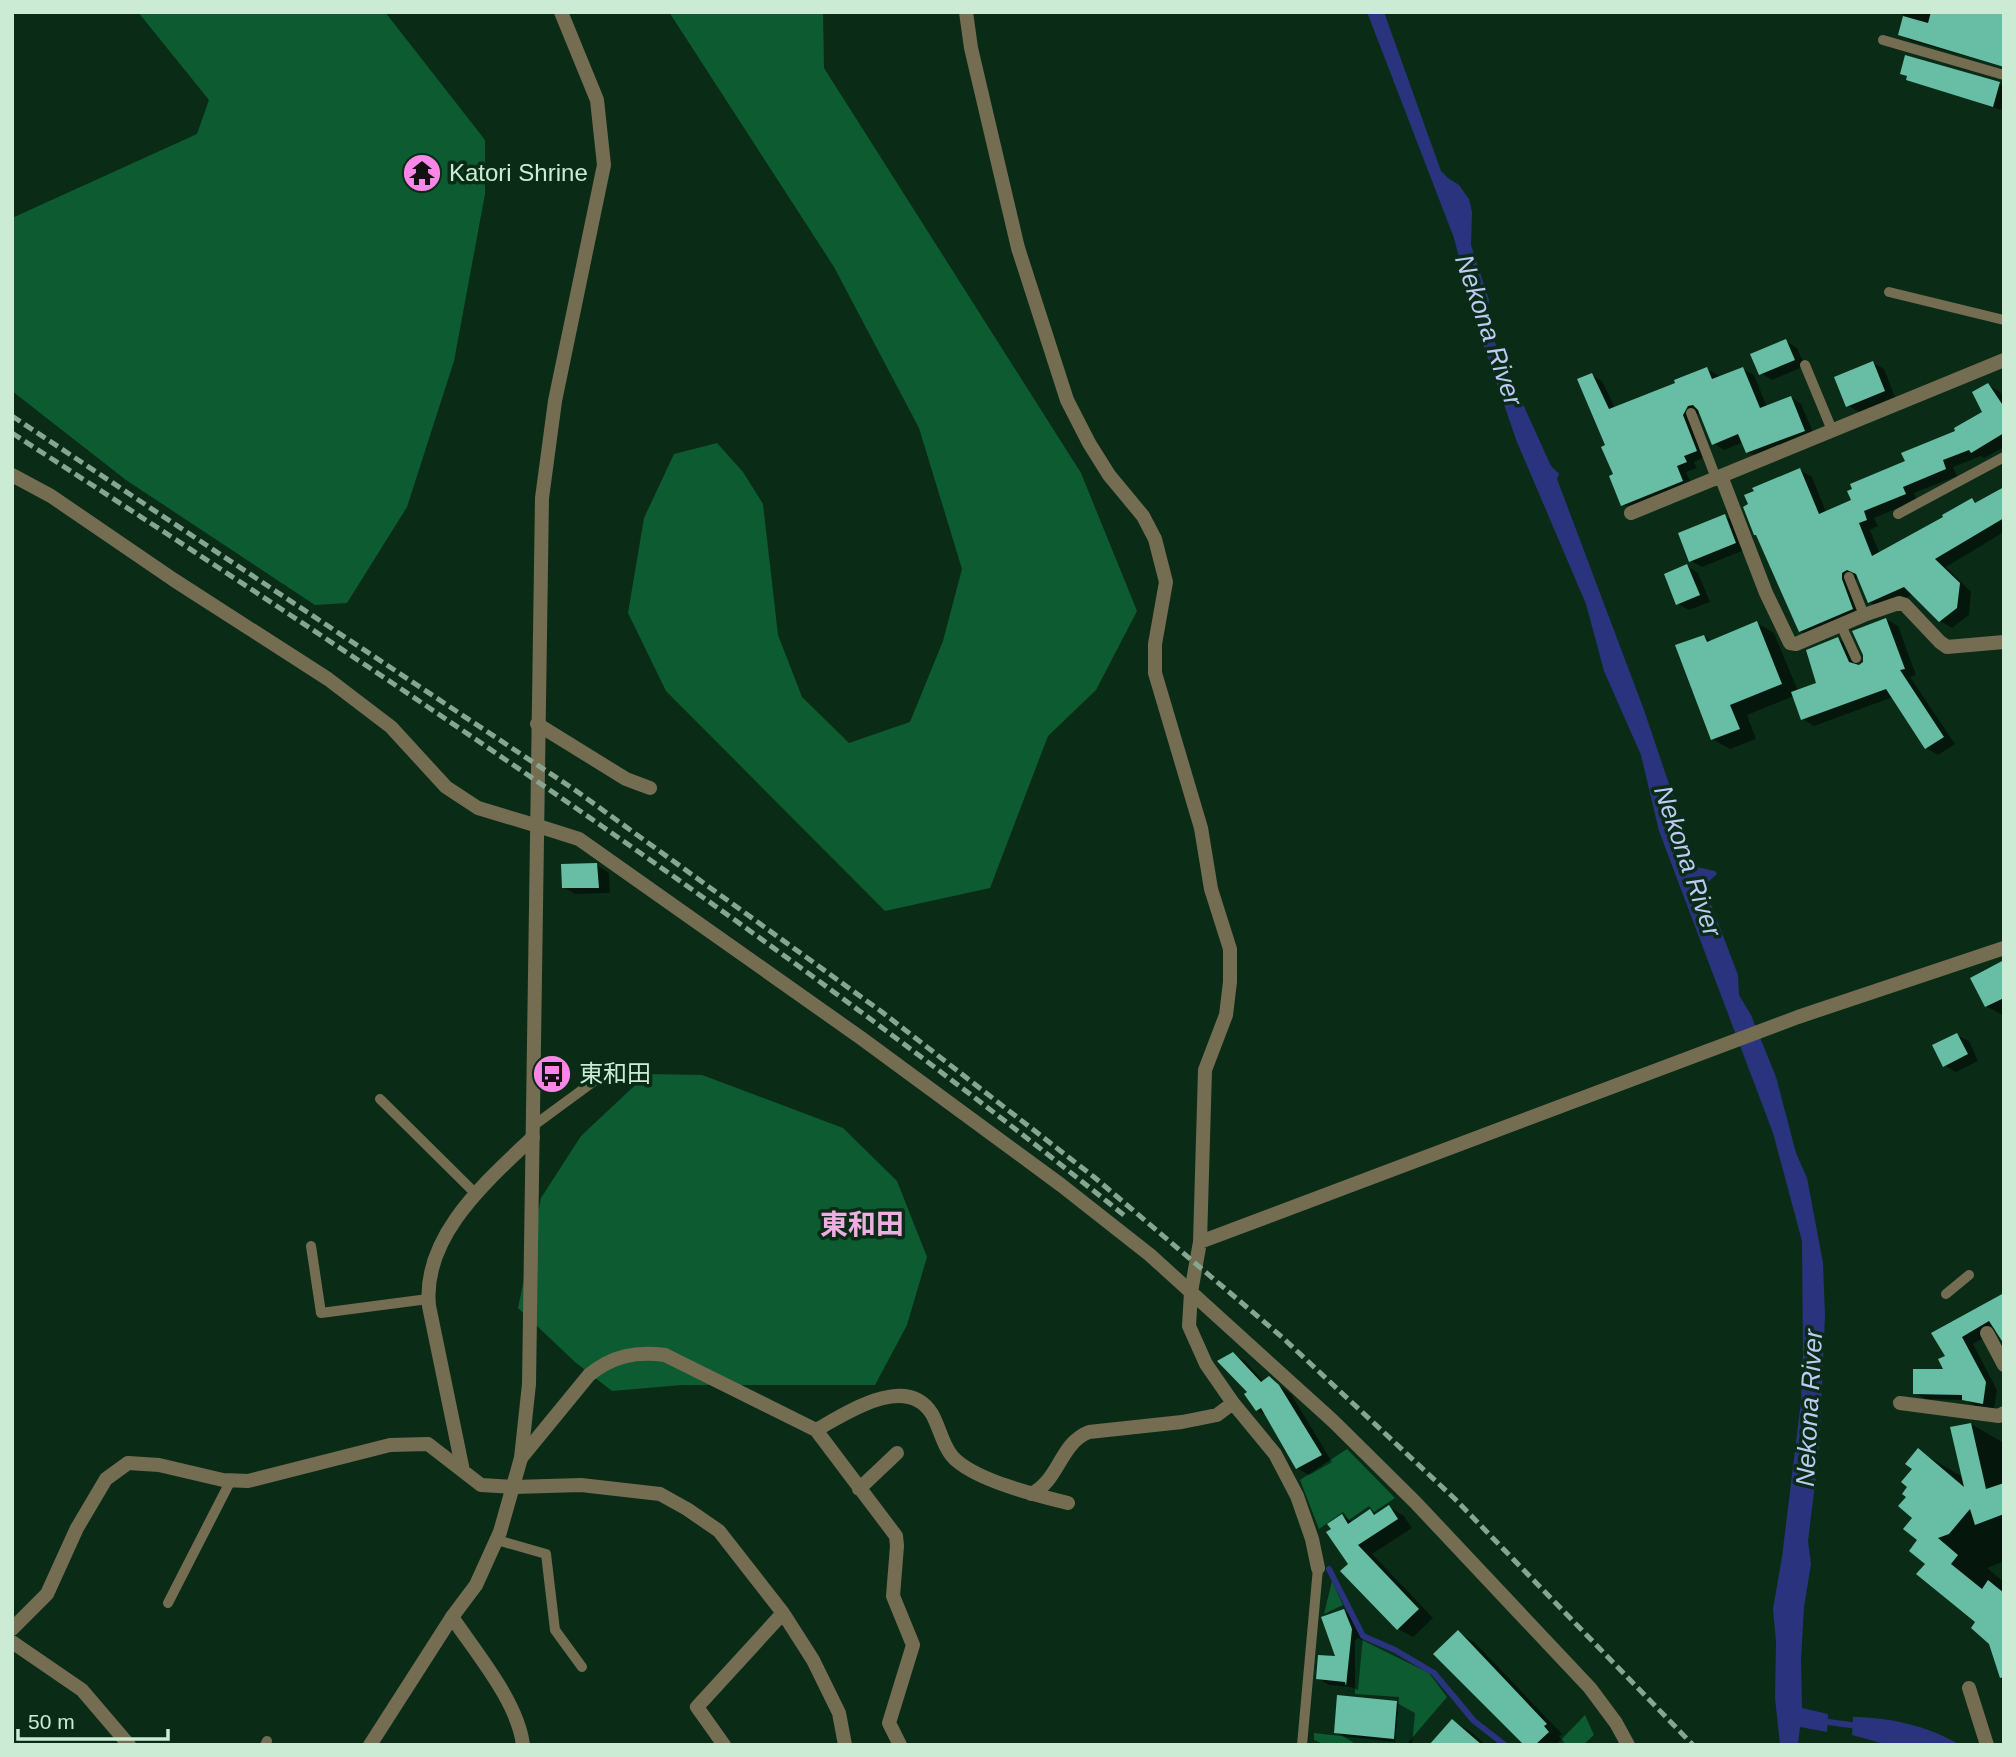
<svg xmlns="http://www.w3.org/2000/svg" width="2016" height="1757" font-family="Arial,'Noto Sans JP',sans-serif">
<style>
.green{fill:#0d5b31}
.water{fill:#2a337d}
.shadow{fill:#0007}
.lines{fill:none;stroke-linecap:round;stroke-linejoin:round}
.stream{stroke:#2a337d;stroke-width:6}
.building{fill:#67bea5}
.service{stroke:#756d52;stroke-width:10}
.minor{stroke:#756d52;stroke-width:14}
.tertiary{stroke:#756d52;stroke-width:14}
.rail{stroke:#86a690;stroke-width:5;stroke-dasharray:10 5;stroke-linecap:butt}
.labels{text-anchor:middle;stroke-width:7;stroke-linejoin:round;paint-order:stroke}
.poi-label{font-size:24px;fill:#ccebd4;stroke:#0a2c17;text-anchor:start}
.water-label{font-size:26px;font-style:italic;fill:#becaf5;stroke:#0a2c17}
.quarter-label{font-size:28px;font-weight:bold;fill:#eeaee2;stroke:#0a2c17}
</style>
<rect width="100%" height="100%" fill="#0a2c17"/>
<!-- green -->
<path class="green" d="M138,12h247l100,128v54l-31,167 -47,146 -60,96 -32,2 -189,-125 -114,-89v-173l185,-84 12,-34z
M669,12h154l1,56 257,405 56,138 -41,79 -48,46 -58,152 -105,23 -219,-220 -38,-78 16,-95 30,-64 43,-11 26,29 20,32 15,131 24,62 47,46 61,-21 33,-81 19,-72 -43,-141 -85,-161z
M647,1074l55,1 141,53 54,53 30,76 -20,68 -32,60h-193l-70,6 -37,-29 -57,-54 23,-110 40,-62z
M1347,1449l48,49 -21,14 -5,-6 -20,14 -6,-8 -24,17 -19,-49z
M1332,1581l11,24 -19,9z
M1358,1638l71,35 18,24 -41,48h-80l-12,-5v-7l81,9 4,-45 -44,-3v-53z
M1585,1715l9,20 -11,10h-27z"/>
<!-- water -->
<path class="water" d="M1367,12h17l57,159 7,7 11,7 10,14 3,13 -1,33 18,55 -1,27 63,139 8,8 -2,5 87,231 53,157 18,4 2,3 -13,12 34,89 1,20 12,20 25,62 20,76 11,25 16,85 2,53 -6,136 -11,89 3,23 -7,43 -3,52 1,49 26,6 -1,18 -27,-5 -2,18h-18l-5,-47 1,-56 -3,-33 9,-52 19,-156 2,-45 -1,-115 -29,-108 -114,-302 -18,-76 -37,-84 -18,-67 -69,-162 -41,-118 -22,-86z
M1853,1717c36,0 75,9 107,28h-71l-37,-10z"/>
<!-- shadow -->
<path class="shadow" d="M1904,12h100v55l-93,-26 -11,-7z
M1908,79l91,5 5,2v12l-3,12z
M1786,341l11,7 8,18 -33,14 -11,-7z
M1873,363l11,6 11,28 -36,15 -12,-7z
M1707,369l11,6 1,4 24,-10 11,6 13,32 24,-10 10,7 14,33 -56,21 -11,-6 -4,-10 -20,8 -11,-7 -13,-34 -6,13 13,34 -13,6 3,6 -11,4 7,15 -59,24 -11,-7 -31,-129 10,6 13,27 62,-24z
M1988,385l12,7 4,6v49l-20,11 -3,-2 -28,11 4,9 -43,17 3,7 -43,18 4,8 -8,4 10,24 66,-37 26,-17 6,4 26,-15v43l-58,35 25,25 -2,23 -17,13 -12,-7 -26,-27 -33,15 -12,-7 -11,-28 -5,13 11,29 -52,22 -12,-7v-161l12,7 14,35 27,-11 54,-39 78,-49z
M1725,516l12,6 10,27 -45,18 -11,-6z
M1687,566l11,7 12,29 -21,8 -11,-6z
M1886,619l12,7 18,49 -6,2 45,67 -17,11 -12,-7 -33,-51 -79,29 -11,-7 -9,-23 -47,19 9,24 -26,10 -18,-10 -8,-103 8,5 45,-18 17,10 24,58 20,-7 20,-45 11,6 11,24 5,-14z
M563,866h35l11,7 1,20 -35,1 -12,-7z
M2004,962v54l-18,-10z
M1957,1035l12,6 9,20 -22,11 -12,-7z
M2004,1295l-7,35 -24,14 24,46 -3,19 -19,-3 -9,-6 -40,-1 -12,-6 32,-22 1,-14 -13,-24z
M1233,1354l12,7 19,21 5,-4 22,16 41,68 -23,13 -12,-7 -30,-52 -10,-6z
M1971,1424l33,19v116l-4,4 -13,5 17,14v107l-13,-46 -13,-22 -51,-58 -19,-67 10,-45 45,26z
M1389,1507l15,9 8,12 -40,26 61,64 -20,19 -15,-8 -48,-65 -8,-48 10,6 18,-11 7,4z
M1344,1611l11,6 8,20 -5,53 -7,-3 -22,-2 -11,-7 19,-20z
M1458,1632l16,10 88,92 -3,2 5,6 -3,3h-34z
M1397,1703l18,10 -3,32 -58,-2 -18,-11z
M1452,1721l18,10 16,14h-52z"/>
<g class="lines">
<!-- stream -->
<path class="stream" d="M1329,1569l34,67 32,14 39,23 40,48 31,24
M1821,1721l37,5"/>
</g>
<!-- building -->
<path class="building" d="M1931,12h73v55l-106,-32 5,-19 25,7z
M1905,55l95,27 -7,25 -87,-27 1,-4 -7,-2z
M1786,339l9,21 -36,15 -9,-21z
M1873,361l12,30 -39,16 -12,-30z
M1707,367l5,12 31,-12 17,41 31,-12 14,35 -59,22 -8,-19 -26,11 -14,-35 -5,-5 -5,1 -5,9 14,36 -13,5 3,6 -10,4 6,15 -62,25 -12,-30 4,-2 -12,-27 4,-2 -28,-66 15,-6 17,36 66,-26 -1,-3z
M1988,383l16,24v26l-33,20 -2,-3 -26,10 3,9 -43,18 3,7 -42,17 3,9 -8,3 13,33 71,-39 -1,-2 30,-17 3,5 29,-16v31l-69,41 25,24 -3,25 -18,14 -35,-35 -36,16 -12,-29 -9,-4 -5,3v6l11,30 -54,23 -43,-97h-2l-11,-28 5,-3 -4,-9 10,-4 -2,-3 48,-20 19,46 32,-14 -4,-9 5,-2 -2,-5 55,-23 -4,-8 54,-22 -1,-3 28,-16 -10,-20z
M1725,514l11,29 -47,19 -11,-29z
M1687,564l13,31 -24,10 -12,-31z
M1886,618l19,51 -5,1 44,67 -19,12 -39,-60 -85,31 -10,-28 25,-9 -10,-33 32,-13 11,25 10,3 4,-3v-7l-11,-24z
M1757,621l25,63 -52,21 10,24 -29,11 -36,-95 29,-10 3,7z
M597,863l2,25h-37l-1,-24z
M2004,960v38l-19,9 -15,-29z
M1957,1033l11,21 -25,13 -11,-22z
M2004,1293v51l-15,-23 -27,16 24,45 -3,22 -21,-4v-5l-49,-1v-25h30l-5,-10 7,-3 -14,-23z
M1233,1352l28,30 8,-6 10,9 43,70 -26,14 -35,-61 -5,3 -12,-17 3,-2 -30,-31z
M1971,1423l15,66 18,-6v31l-29,11 -5,-16 -21,25 -11,4 20,17 -7,9 31,25 6,-9 16,13v84l-4,1 -11,-34 -18,-16 4,-6 -59,-48 9,-10 -16,-13 8,-11 -14,-11 9,-11 -14,-12 8,-9 -4,-3 5,-7 -6,-5 11,-13 -7,-5 13,-16 46,39 -14,-60z
M1389,1505l9,14 -40,26 61,64 -22,21 -57,-59 8,-7 -22,-32 5,-3 -4,-5 15,-10 6,10 22,-15 4,6z
M1344,1609l8,20 -6,57 -1,-4 -29,-3 2,-24 17,1 -14,-39z
M1458,1630l89,94 -3,2 5,6 -14,13h-11l-91,-91z
M1337,1695l60,6 -3,38 -60,-6z
M1452,1719l30,26h-53z"/>
<g class="lines">
<!-- service -->
<path class="service" d="M1883,40l121,35
M1889,292l115,28
M1805,365l27,65
M1691,413l25,65
M1898,514l106,-57
M1849,577l15,38
M1841,625l15,33
M380,1099l95,94
M533,1126l79,-58
M311,1246l10,67 107,-14
M1946,1294l23,-19
M497,1540l49,14 9,76 27,37
M168,1603l63,-123
M265,1745l2,-4
M1302,1745l16,-177"/>
<!-- minor -->
<path class="minor" d="M966,12l5,36 47,200 49,152 22,43 20,32 34,41 12,23 11,43 -11,62v29l46,155 10,61 19,60v33l-4,33 -21,55 -5,172 -9,50 -2,34 17,38 27,39 42,51 22,42 15,43 6,29
M12,475l39,21 123,84 154,99 63,48 55,60 32,21 60,18
M1721,476l45,117 24,50 6,1 68,-29 35,-12 6,2 35,37 7,5 57,-5
M1631,513l373,-153
M537,724l89,55 24,9
M1200,1242l598,-225 206,-69
M1987,1333l17,32
M1900,1403l99,13 5,-3
M816,1430c29,-16 90,-58 116,-16 8,14 12,37 25,47 25,21 79,34 111,42
M521,1458l68,-83c23,-19 47,-24 76,-20l151,75 80,106 1,10 -4,50 20,49 -24,78 11,22
M463,1471l-34,-165c-7,-70 58,-125 104,-169
M859,1489l38,-36
M1031,1494c28,-13 29,-51 58,-62l93,-10 35,-7 16,-12
M452,1617c24,36 66,85 71,128
M12,1629l35,-35 30,-66 29,-49 22,-16 31,2 64,15 25,1 142,-36 38,-1 53,41 33,2 67,-2 79,9 27,15 32,22 64,82 30,47 26,53 6,32
M12,1642l70,48 47,55
M1969,1688l18,57
M724,1745l-27,-38 86,-94"/>
<!-- tertiary -->
<path class="tertiary" d="M538,826l41,13 282,199 200,147 89,70 183,166 82,81 175,186 26,35 12,22
M370,1745l82,-128 24,-32 24,-53 21,-74 8,-74 13,-886 13,-97 49,-236 -7,-65 -36,-88"/>
<!-- rail -->
<path class="rail" d="M12,416l563,374 307,222 212,165 189,161 172,161 238,246
M12,433c381,247 760,498 1113,783"/>
</g>
<!-- icons -->
<defs>
<g id="temple-disc" transform="scale(2.0125)"><circle r="9.5" fill="#fa87e8" stroke="#0a2c17"/><path d="M0-6L5-2H3V0L6.5 2.5H4V6H1.5V3h-3V6H-4V2.5H-6.5L-3 0V-2H-5Z" fill="#111"/></g>
<g id="bus-disc" transform="scale(2.0125)"><circle r="9.5" fill="#fa87e8" stroke="#0a2c17"/><path d="M-5-6H5V4H4V6H2V4H-2V6H-4V4H-5ZM-3.5-4V0h7V-4ZM-3.5 1.2v1.5H-2V1.2ZM2 1.2v1.5H3.5V1.2Z" fill="#111"/></g>
</defs>
<g fill-rule="evenodd">
<use href="#temple-disc" x="422" y="173"/>
<use href="#bus-disc" x="552" y="1074"/>
</g>
<g class="labels">
<!-- poi labels -->
<g class="poi-label">
<text x="449" y="181">Katori Shrine</text>
<text x="579" y="1082">東和田</text>
</g>
<!-- water labels -->
<g class="water-label">
<text transform="translate(1489 330) rotate(71)" y="9">Nekona River</text>
<text transform="translate(1688 861) rotate(71)" y="9">Nekona River</text>
<text transform="translate(1809 1408) rotate(-87)" y="9">Nekona River</text>
</g>
<!-- quarter labels -->
<g class="quarter-label">
<text x="862" y="1234">東和田</text>
</g>
</g>
<!-- border -->
<rect width="2016" height="1757" fill="none" stroke="#ccebd4" stroke-width="28"/>
<!-- scale -->
<path d="M18 1729v10h150v-10" fill="none" stroke="#ccebd4" stroke-width="3.5"/>
<text x="28" y="1729" font-size="21" fill="#ccebd4" stroke="#0a2c17" stroke-width="5" paint-order="stroke">50 m</text>
</svg>
